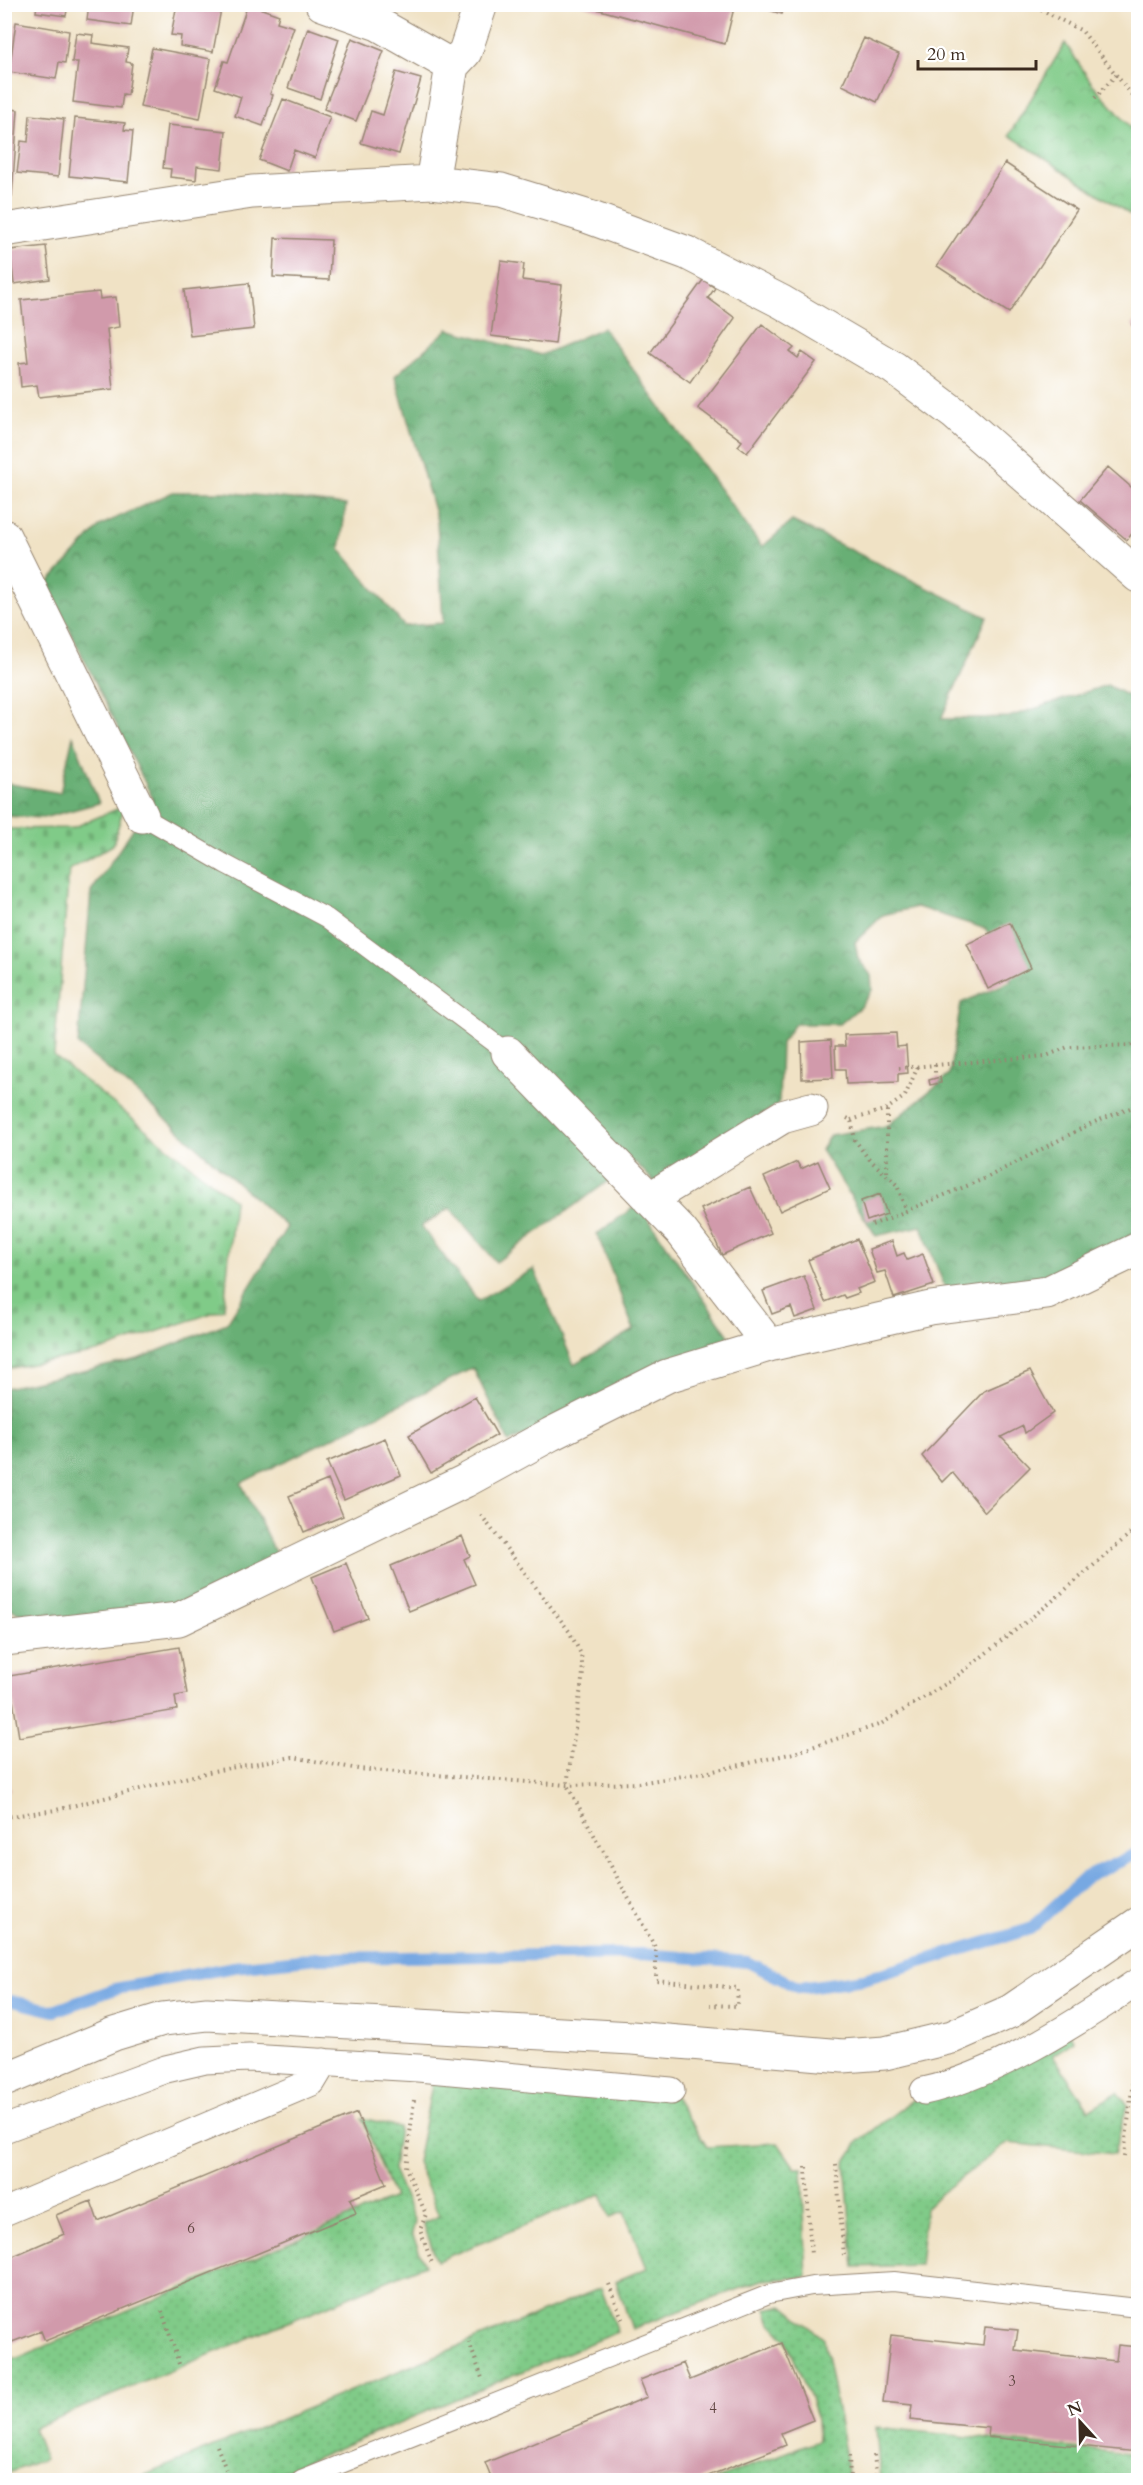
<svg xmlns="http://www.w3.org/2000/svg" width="1143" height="2485" font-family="Cardo,serif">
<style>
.grass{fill:url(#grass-dots);stroke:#5e7a53;stroke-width:1.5}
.forest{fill:url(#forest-crowns);stroke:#526c49;stroke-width:1.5}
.cemetery{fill:url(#cemetery-stones);stroke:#5e7a53;stroke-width:1.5}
.park{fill:url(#park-crowns);stroke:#5e7a53;stroke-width:1.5}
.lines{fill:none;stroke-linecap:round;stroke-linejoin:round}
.stream{stroke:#77a8e2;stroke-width:12}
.building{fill:#d19aab}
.service-casing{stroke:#968672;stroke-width:20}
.pedestrian-casing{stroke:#968672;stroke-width:29}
.minor-casing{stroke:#968672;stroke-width:35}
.tertiary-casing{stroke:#968672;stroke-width:35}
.path{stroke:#968672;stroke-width:4;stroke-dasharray:1.5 4.5;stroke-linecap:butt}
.service{stroke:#fff;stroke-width:18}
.pedestrian{stroke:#fff;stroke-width:27}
.minor{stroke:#fff;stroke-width:33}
.tertiary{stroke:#fff;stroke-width:33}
.labels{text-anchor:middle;stroke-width:5;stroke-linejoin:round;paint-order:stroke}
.number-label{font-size:15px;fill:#604641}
</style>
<defs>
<pattern id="grass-dots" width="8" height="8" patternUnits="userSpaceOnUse" patternTransform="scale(1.5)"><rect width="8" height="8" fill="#80cb88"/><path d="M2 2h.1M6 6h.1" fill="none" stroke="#70ae75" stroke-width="1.8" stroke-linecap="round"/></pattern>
<pattern id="forest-crowns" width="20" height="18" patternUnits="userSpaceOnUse" patternTransform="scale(1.5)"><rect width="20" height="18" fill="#68af74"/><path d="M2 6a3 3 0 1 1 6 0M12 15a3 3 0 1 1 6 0" fill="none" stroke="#578f5f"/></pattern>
<pattern id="cemetery-stones" width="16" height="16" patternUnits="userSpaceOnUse" patternTransform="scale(1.5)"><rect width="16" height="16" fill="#80cb88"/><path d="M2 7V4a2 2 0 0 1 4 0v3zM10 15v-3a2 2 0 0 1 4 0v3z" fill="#70ae75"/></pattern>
<pattern id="park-crowns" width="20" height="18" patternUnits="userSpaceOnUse" patternTransform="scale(1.5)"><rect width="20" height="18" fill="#80cb88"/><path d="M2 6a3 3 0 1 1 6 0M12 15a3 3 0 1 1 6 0" fill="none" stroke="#70ae75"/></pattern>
</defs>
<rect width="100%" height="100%" fill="#fff"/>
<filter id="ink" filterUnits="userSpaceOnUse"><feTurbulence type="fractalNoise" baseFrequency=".0167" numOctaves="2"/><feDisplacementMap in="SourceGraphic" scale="12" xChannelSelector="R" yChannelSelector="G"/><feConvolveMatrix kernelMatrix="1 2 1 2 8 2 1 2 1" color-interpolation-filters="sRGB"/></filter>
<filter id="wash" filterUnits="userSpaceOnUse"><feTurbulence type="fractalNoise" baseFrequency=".008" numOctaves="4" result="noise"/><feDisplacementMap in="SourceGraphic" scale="24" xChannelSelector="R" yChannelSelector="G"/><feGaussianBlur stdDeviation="1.35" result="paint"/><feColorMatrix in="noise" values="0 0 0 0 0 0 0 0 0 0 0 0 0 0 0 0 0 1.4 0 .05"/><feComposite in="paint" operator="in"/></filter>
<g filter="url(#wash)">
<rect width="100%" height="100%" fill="#f0e2c5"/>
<!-- grass -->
<path class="grass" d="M1066,2027l8,14 -21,14 36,55 29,-18 9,13 -13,49 -106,-11 -67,50 -15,15 -6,57 -66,2 -9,-104 13,-21 66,-51z
M435,2069l236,22 36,56 71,-4 17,25h7l5,109 -45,3 -130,49 -16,-48 31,-13 -23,-56 -14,5 -9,-23 -164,67 -14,-38 16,-7 -22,-54z
M362,2118l37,9 -6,42 22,53 -3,11 13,32 -392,163 12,31 -40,15v-135l8,21 381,-162z
M601,2288l16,44 -355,148h-129z
M783,2305l41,34 22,118 1,23h-133l104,-40 -1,-20 -7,-22 -24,-59 -15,-16 -5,-14z
M876,2427l262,28v25h-258z"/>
<!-- forest -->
<path class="forest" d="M603,328l159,219 30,-26 195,96 -46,102 68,-2 98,-32 31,16v539l-94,47 -99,1 -24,-62 -45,10 -55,-86 9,-15 57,-9 62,-51 12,-72 50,-22 -25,-52 -69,-22 -34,8 -28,27 3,17 13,16 1,15 -11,16 -21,18h-45l-14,19 -2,61 -123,80 -21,-22 -139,100 -46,-54 -29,18 57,75 56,-32 40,96 60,-35 -37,-96 41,-30 100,145 -229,93 -36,-74 -232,115 40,81 -117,50 -125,14 -34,-24v-216l133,-29 89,-36 60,-96 -149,-133 -60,-49 13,-153 62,-93 -106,-215 54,-59 72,-33h52l121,13 -6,44 64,77 39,-3 -6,-102 -42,-145 53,-47 93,26z
M73,736l26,67 -56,15 -38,-2v-33l55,10z"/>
<!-- cemetery -->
<path class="cemetery" d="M124,806l-11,39 -44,25 -15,186 180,144 -10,109 -127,43 -92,17 -1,-540 68,-1z"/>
<!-- park -->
<path class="park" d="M1065,43l26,39 47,54v84l-129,-85z"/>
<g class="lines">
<!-- stream -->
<path class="stream" d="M4,1999l50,12 61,-22 119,-22 83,-9 324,-4 107,8 51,26 65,-9 166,-50 55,-51 53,-25"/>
</g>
<g id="blocks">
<!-- building -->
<path class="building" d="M37,4h31l-2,12 -30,-4z
M89,4h45l-3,22 -44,-6z
M177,4h45l-9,48 -33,-6 1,-10 -10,-1z
M248,4l31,11 -2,7 17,5 -24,67 3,1 -10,31 -28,-10 6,-19 -26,-9 9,-27 4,1z
M578,4h157l-10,40z
M748,4h37l-3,10z
M16,22l53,9 -4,32 -6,-1 -3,17 -47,-7z
M308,28l31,11 -19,60 -32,-11z
M76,33l17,2 -1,8 36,5 -2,14 6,1 -4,32 -5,-1 -2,14 -48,-6 5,-40h-6z
M352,38l32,13 -28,70 -32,-12z
M864,38l35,16 -22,48 -35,-17z
M152,48l59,11 -11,60 -60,-12z
M396,72l25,7 -22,75 -38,-11 10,-32 12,4z
M283,99l47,18 -15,41 -21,-8 -7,21 -28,-11z
M4,108l14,2 -6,86 -8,-1z
M30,115l34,4 -6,58 -41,-4 4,-32 7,1z
M75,118l50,5 -1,7 9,1 -5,51 -59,-6z
M168,125l58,6 -4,38 -25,-3 -1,14 -26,-3 1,-8 -8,-1z
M1005,163l72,47 -68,103 -72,-47z
M275,238l56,2 -2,40 -56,-3z
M46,246l4,33 -36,5 -4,-34z
M501,261l23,3 -2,16 40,5 -7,59 -64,-8z
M703,280l12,8 -7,10 27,20 -45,64 -40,-29z
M249,283l5,46 -64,7 -6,-46z
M99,292l1,7 16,-2 3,30 -12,2 6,60 -74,8 -2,-12 -16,2 -2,-24 9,-1 -7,-62z
M1138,319v12l-6,-6z
M762,324l32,24 -4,4 8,6 4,-6 14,10 -69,91 -9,-7 4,-5 -44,-33z
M1108,467l30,26v33l-11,14 -47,-40z
M1010,923l21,45 -43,21 -21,-45z
M4,977h2l1,41h-3z
M896,1033l1,14 9,-1 2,27 -10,1v8l-52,2 -1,-15h-9l-1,-23h10l-1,-11z
M831,1040l2,38 -31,1 -1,-37z
M940,1077l1,6 -11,2 -1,-5z
M818,1161l12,27 -50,23 -16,-34 33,-15 4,7z
M750,1187l21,46 -49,22 -21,-46z
M880,1194l7,20 -20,7 -6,-20z
M857,1239l18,43 -18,7 2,4 -14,5 -2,-3 -18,7 -17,-42z
M892,1241l5,15 7,-3 3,7 16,-6 11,31 -40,13 -9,-27 -8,2 -8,-24z
M804,1276l13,34 -22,8 -4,-11 -19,7 -9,-23z
M1030,1371l23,42 -28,20 -2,-7 -22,11 29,30 -45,45 -33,-40 -10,10 -20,-26 62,-65z
M475,1397l22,38 -66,38 -22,-38z
M385,1438l16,37 -57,25 -17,-38z
M328,1480l15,36 -39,16 -15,-36z
M462,1536l8,20 -6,3 11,25 -66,27 -18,-45z
M346,1563l22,55 -34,13 -22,-54z
M179,1647l8,47 -12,2 2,14 -158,27 -10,-61z
M4,1763l6,27 -6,1z
M357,2113l29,71 -36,15 6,14 -311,128 -4,-10 -29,11 -8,-19v-63l60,-26 -8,-19 35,-14 7,20z
M985,2327l33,3 -3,20 101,11 2,-16 20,2v105l-150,-15 1,-9 -79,-8 2,-15 -29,-3 8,-67 92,10z
M782,2343l31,77 -32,13 5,12 -88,35h-206l-7,-17 162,-66 -7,-17 43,-17 7,17z"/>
</g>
</g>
<g filter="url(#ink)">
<use href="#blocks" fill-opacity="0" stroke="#968672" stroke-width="1.5"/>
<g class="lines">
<!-- service casing -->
<g class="service-casing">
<path id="service" d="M142,816l83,48 102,54 181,135
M301,2480l468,-186 43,-8 82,-5 244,27"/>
</g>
<!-- pedestrian casing -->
<g class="pedestrian-casing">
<path id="pedestrian" d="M924,2091c70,-15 153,-68 212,-108
M4,2129l162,-60 39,-9 44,-2 169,10 253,23
M4,2212l308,-130 12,-20"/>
</g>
<!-- minor casing -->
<g class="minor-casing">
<path id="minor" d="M452,66l13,-14 16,-48
M432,182l69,8 88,27 98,36 95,49 112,66 60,45 184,163
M4,230l248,-38 180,-10 20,-116 -74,-42 -56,-20
M4,536l138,280
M508,1053l173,178 88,114
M649,1199l133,-82 29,-8
M4,1639l175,-20 286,-138 86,-47 116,-58 102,-31 161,-37 117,-15 91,-44"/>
</g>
<!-- tertiary casing -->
<g class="tertiary-casing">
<path id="tertiary" d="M4,2080l110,-46 49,-15 44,-5 425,24 211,18 42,-3 67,-16 59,-26 127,-87"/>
</g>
<!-- path -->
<path class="path" d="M1030,4l52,27 56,72
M1095,98l21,-23
M935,1065v11
M899,1068l147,-12 22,-9 70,-2
M847,1118l4,2 4,20 12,17 30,28 9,26
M851,1120l36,-11 18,-13 13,-30
M887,1172v-63
M872,1225l114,-47 106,-55 46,-18
M481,1515l88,116 12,23 2,19 -16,112 89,164v31l82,8 -1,18 -27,-1
M4,1817l52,-7 157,-39 80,-14 65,12 209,16 71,-2 71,-11 85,-19 87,-29 71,-44 98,-77 88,-76
M414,2100l-8,68 20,46 -6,16 12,33
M1124,2156l10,-84
M836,2164l8,92
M806,2167l5,89
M609,2284l14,38
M162,2311l18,56
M469,2342l13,36
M217,2446l13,34
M874,2455l3,25
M849,2456l1,24"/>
<!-- service -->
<use href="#service" class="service"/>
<!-- pedestrian -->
<use href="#pedestrian" class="pedestrian"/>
<!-- minor -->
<use href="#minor" class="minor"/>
<!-- tertiary -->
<use href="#tertiary" class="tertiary"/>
</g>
</g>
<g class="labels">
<!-- number labels -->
<g class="number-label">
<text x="191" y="2233">6</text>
<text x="1012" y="2386">3</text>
<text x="713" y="2413">4</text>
</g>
</g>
<!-- margin -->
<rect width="1143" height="2485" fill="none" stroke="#fff" stroke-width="24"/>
<!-- north arrow -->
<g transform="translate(1080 2422) rotate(338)" stroke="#ffffff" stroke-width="4.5" paint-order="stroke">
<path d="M0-4.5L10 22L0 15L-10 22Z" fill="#3b2a1e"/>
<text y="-9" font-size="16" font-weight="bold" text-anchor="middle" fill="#3b2a1e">N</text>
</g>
<!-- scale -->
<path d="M918 60v9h118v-9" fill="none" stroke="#3b2a1e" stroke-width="3"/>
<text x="927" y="60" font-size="18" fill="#3b2a1e" stroke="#ffffff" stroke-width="4.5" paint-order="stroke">20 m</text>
</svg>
